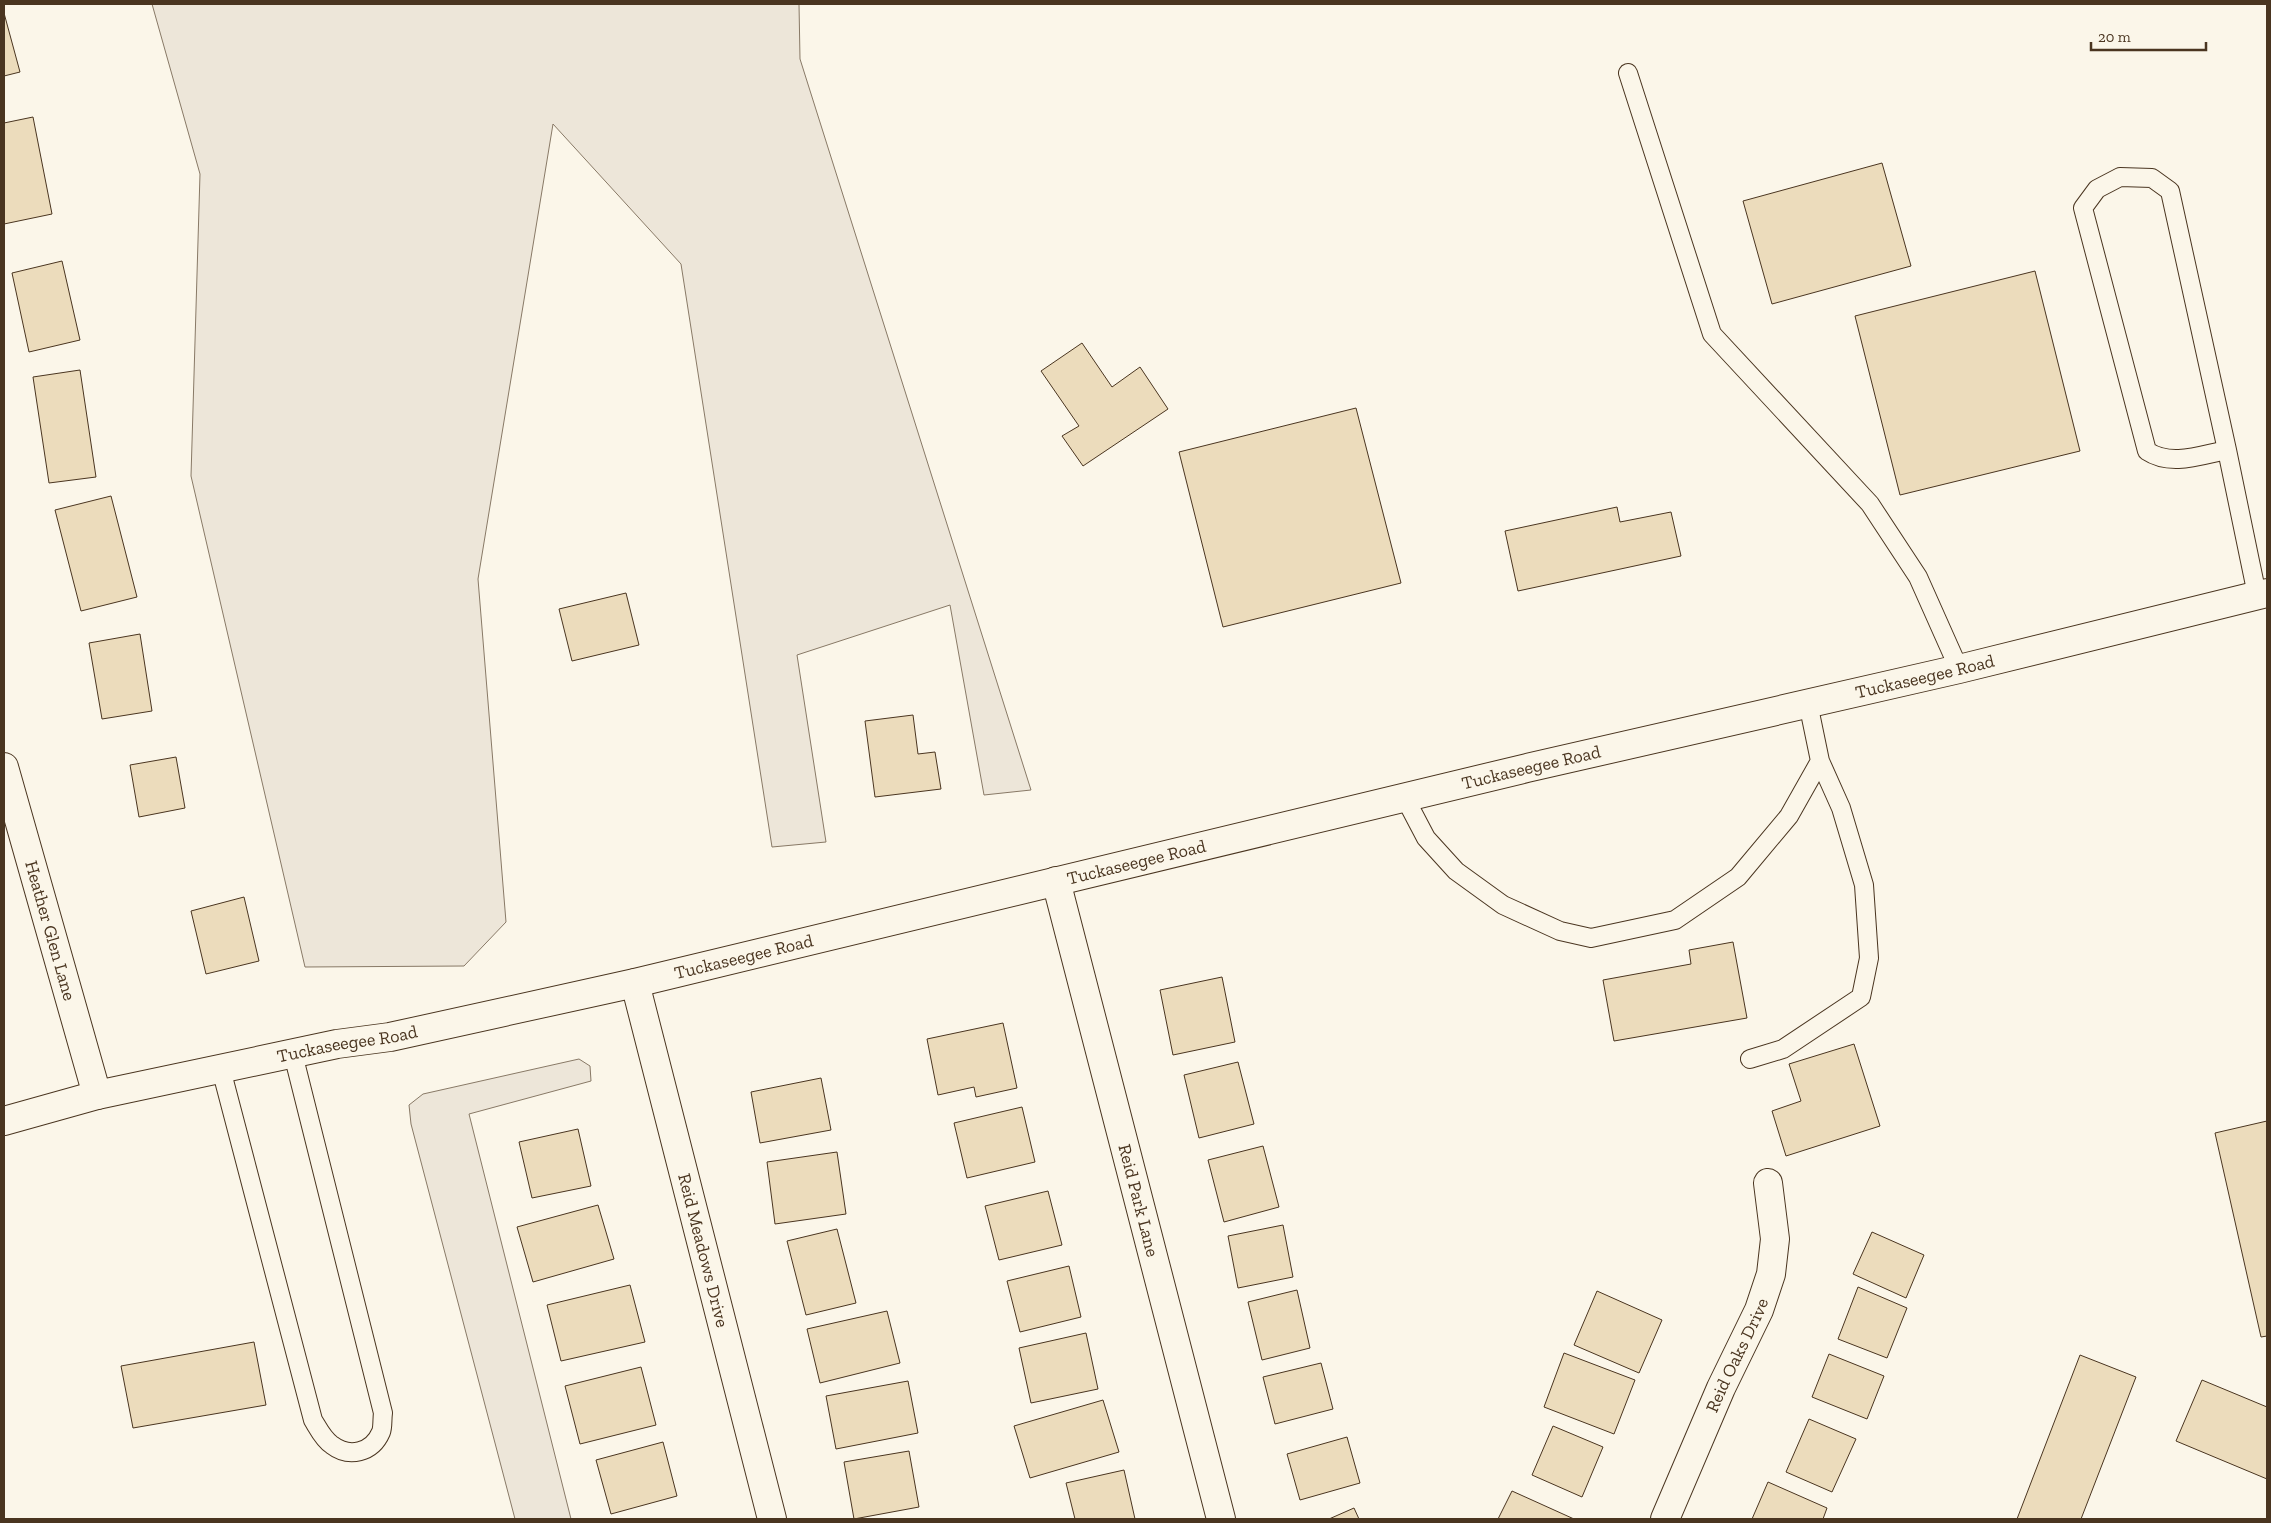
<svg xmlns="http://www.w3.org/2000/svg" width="2271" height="1523" font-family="'Zilla Slab',serif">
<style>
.green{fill:#ede6d9;stroke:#887966}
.building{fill:#ecdcbc;stroke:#4a3520}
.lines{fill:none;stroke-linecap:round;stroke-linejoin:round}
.service-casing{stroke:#4a3520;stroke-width:20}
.minor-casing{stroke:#4a3520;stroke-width:30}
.tertiary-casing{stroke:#4a3520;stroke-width:30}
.service{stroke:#fbf6e9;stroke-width:18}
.minor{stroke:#fbf6e9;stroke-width:28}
.tertiary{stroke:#fbf6e9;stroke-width:28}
.labels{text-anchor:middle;stroke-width:4;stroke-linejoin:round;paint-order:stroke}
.street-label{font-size:18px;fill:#4a3520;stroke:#fbf6e9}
</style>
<rect width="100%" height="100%" fill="#fbf6e9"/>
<!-- green -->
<path class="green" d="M152,4h647l1,55 231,731 -47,5 -34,-190 -153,50 29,187 -54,5 -91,-583 -128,-140 -75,455 28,343 -42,44 -159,1 -114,-491 9,-302z
M579,1059l11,7 1,15 -122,33 102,405h-56l-104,-395 -2,-19 14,-11z"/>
<!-- building -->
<path class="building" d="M4,13l16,59 -16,4z
M33,117l19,97 -48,10v-101z
M1882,163l29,103 -139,38 -29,-103z
M62,261l18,79 -51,12 -17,-79z
M2035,271l45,180 -180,44 -45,-179z
M1082,343l30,44 28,-20 28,42 -85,57 -21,-30 17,-10 -38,-55z
M80,370l16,107 -47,6 -16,-106z
M1356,408l45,175 -178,44 -44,-175z
M111,496l26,101 -56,14 -26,-101z
M1617,507l3,15 51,-10 10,44 -163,35 -13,-60z
M626,593l13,52 -67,16 -13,-52z
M140,634l12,77 -50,8 -13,-76z
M913,715l5,39 17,-2 6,37 -66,8 -10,-76z
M176,757l9,51 -46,9 -9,-52z
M244,897l15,64 -53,13 -15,-63z
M1733,942l14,76 -133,23 -11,-61 88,-16 -2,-14z
M1222,977l13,65 -62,13 -13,-65z
M1003,1023l14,65 -41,9 -2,-10 -36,8 -11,-56z
M1854,1044l26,82 -94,30 -14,-45 29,-10 -12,-37z
M1238,1062l16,62 -55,14 -15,-63z
M821,1078l10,52 -71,13 -9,-51z
M1022,1107l13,55 -68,16 -13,-55z
M2267,1121v215l-6,1 -46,-204z
M578,1129l13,57 -59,12 -13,-56z
M1263,1146l16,61 -55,15 -16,-62z
M837,1152l9,62 -71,10 -8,-62z
M1048,1191l14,54 -63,15 -14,-54z
M598,1205l16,54 -81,23 -16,-55z
M1283,1225l10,52 -55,11 -10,-52z
M837,1229l19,74 -50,12 -19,-74z
M1872,1232l52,23 -18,43 -53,-24z
M1069,1266l12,51 -61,15 -13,-51z
M630,1285l15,57 -84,19 -14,-56z
M1858,1287l49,21 -20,50 -49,-19z
M1297,1290l13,58 -48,12 -14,-58z
M1597,1291l65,29 -23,53 -65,-28z
M887,1311l13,52 -80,20 -13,-54z
M1086,1333l12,56 -67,14 -12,-55z
M254,1342l12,63 -133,23 -12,-62z
M1564,1353l71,27 -21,54 -70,-27z
M1829,1354l55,22 -17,43 -55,-22z
M2080,1355l56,22 -55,142h-64z
M1321,1363l12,46 -58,15 -12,-47z
M641,1367l15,58 -76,19 -15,-58z
M2202,1380l65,27v72l-91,-38z
M908,1381l10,52 -82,16 -10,-53z
M1103,1400l16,52 -89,26 -16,-52z
M1809,1419l47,20 -24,53 -46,-20z
M1553,1426l50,21 -21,50 -50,-22z
M1347,1437l13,46 -60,17 -13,-46z
M663,1442l14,54 -66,18 -15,-54z
M909,1451l10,56 -65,12 -10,-57z
M1124,1470l11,49h-60l-9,-36z
M1768,1482l59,26 -4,11h-71z
M1512,1491l62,28h-76z
M1354,1508l5,11h-30z"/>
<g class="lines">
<!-- service casing -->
<g class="service-casing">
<path id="service" d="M1628,73l84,261 158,170 48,73 41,92
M2227,450c-26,5 -56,17 -80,1l-64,-243 14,-19 23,-12 32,1 18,13 57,259 30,145
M1405,798l21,40 30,33 47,34 57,26 31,7 84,-18 63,-43 51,-61 31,-55
M1750,1059l33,-10 78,-52 8,-39 -5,-73 -23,-77 -21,-47 -12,-58
M221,1069l92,351c5,8 10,19 19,25 17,13 40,8 49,-13 2,-5 1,-13 2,-19l-90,-359"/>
</g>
<!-- minor casing -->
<g class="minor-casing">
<g id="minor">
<path id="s1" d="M4,767l93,328"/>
<path id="s2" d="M1056,881l165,638"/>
<path id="s3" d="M635,983l137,536"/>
<path id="s4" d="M1665,1519l56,-131 38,-78 12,-36 4,-35 -7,-56"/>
</g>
</g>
<!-- tertiary casing -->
<g class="tertiary-casing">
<g id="tertiary">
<path id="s5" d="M4,1121l93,-26 240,-51 53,-7 245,-54 892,-215 432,-99 308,-76"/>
</g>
</g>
<!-- service -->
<use href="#service" class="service"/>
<!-- minor -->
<use href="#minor" class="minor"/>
<!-- tertiary -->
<use href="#tertiary" class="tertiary"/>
</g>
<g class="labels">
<!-- street labels -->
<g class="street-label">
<text dy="6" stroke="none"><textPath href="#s5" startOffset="1972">Tuckaseegee Road</textPath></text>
<text dy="6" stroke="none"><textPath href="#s5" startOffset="1568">Tuckaseegee Road</textPath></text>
<text dy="6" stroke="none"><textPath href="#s5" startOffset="1162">Tuckaseegee Road</textPath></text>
<text dy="6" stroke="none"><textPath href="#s1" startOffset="170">Heather Glen Lane</textPath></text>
<text dy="6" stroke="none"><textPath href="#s5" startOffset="758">Tuckaseegee Road</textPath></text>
<text dy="6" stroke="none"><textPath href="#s5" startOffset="352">Tuckaseegee Road</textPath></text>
<text dy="6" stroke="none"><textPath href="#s2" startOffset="330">Reid Park Lane</textPath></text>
<text dy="6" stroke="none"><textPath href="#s3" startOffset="276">Reid Meadows Drive</textPath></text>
<text dy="6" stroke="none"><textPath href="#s4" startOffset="179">Reid Oaks Drive</textPath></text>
</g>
</g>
<!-- border -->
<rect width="2271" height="1523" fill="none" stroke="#4a3520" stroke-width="10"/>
<!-- scale -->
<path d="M2091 42v8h115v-8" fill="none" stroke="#4a3520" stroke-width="2.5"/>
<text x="2098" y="42" font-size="15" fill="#4a3520" stroke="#fbf6e9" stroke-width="4" paint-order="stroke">20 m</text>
</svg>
